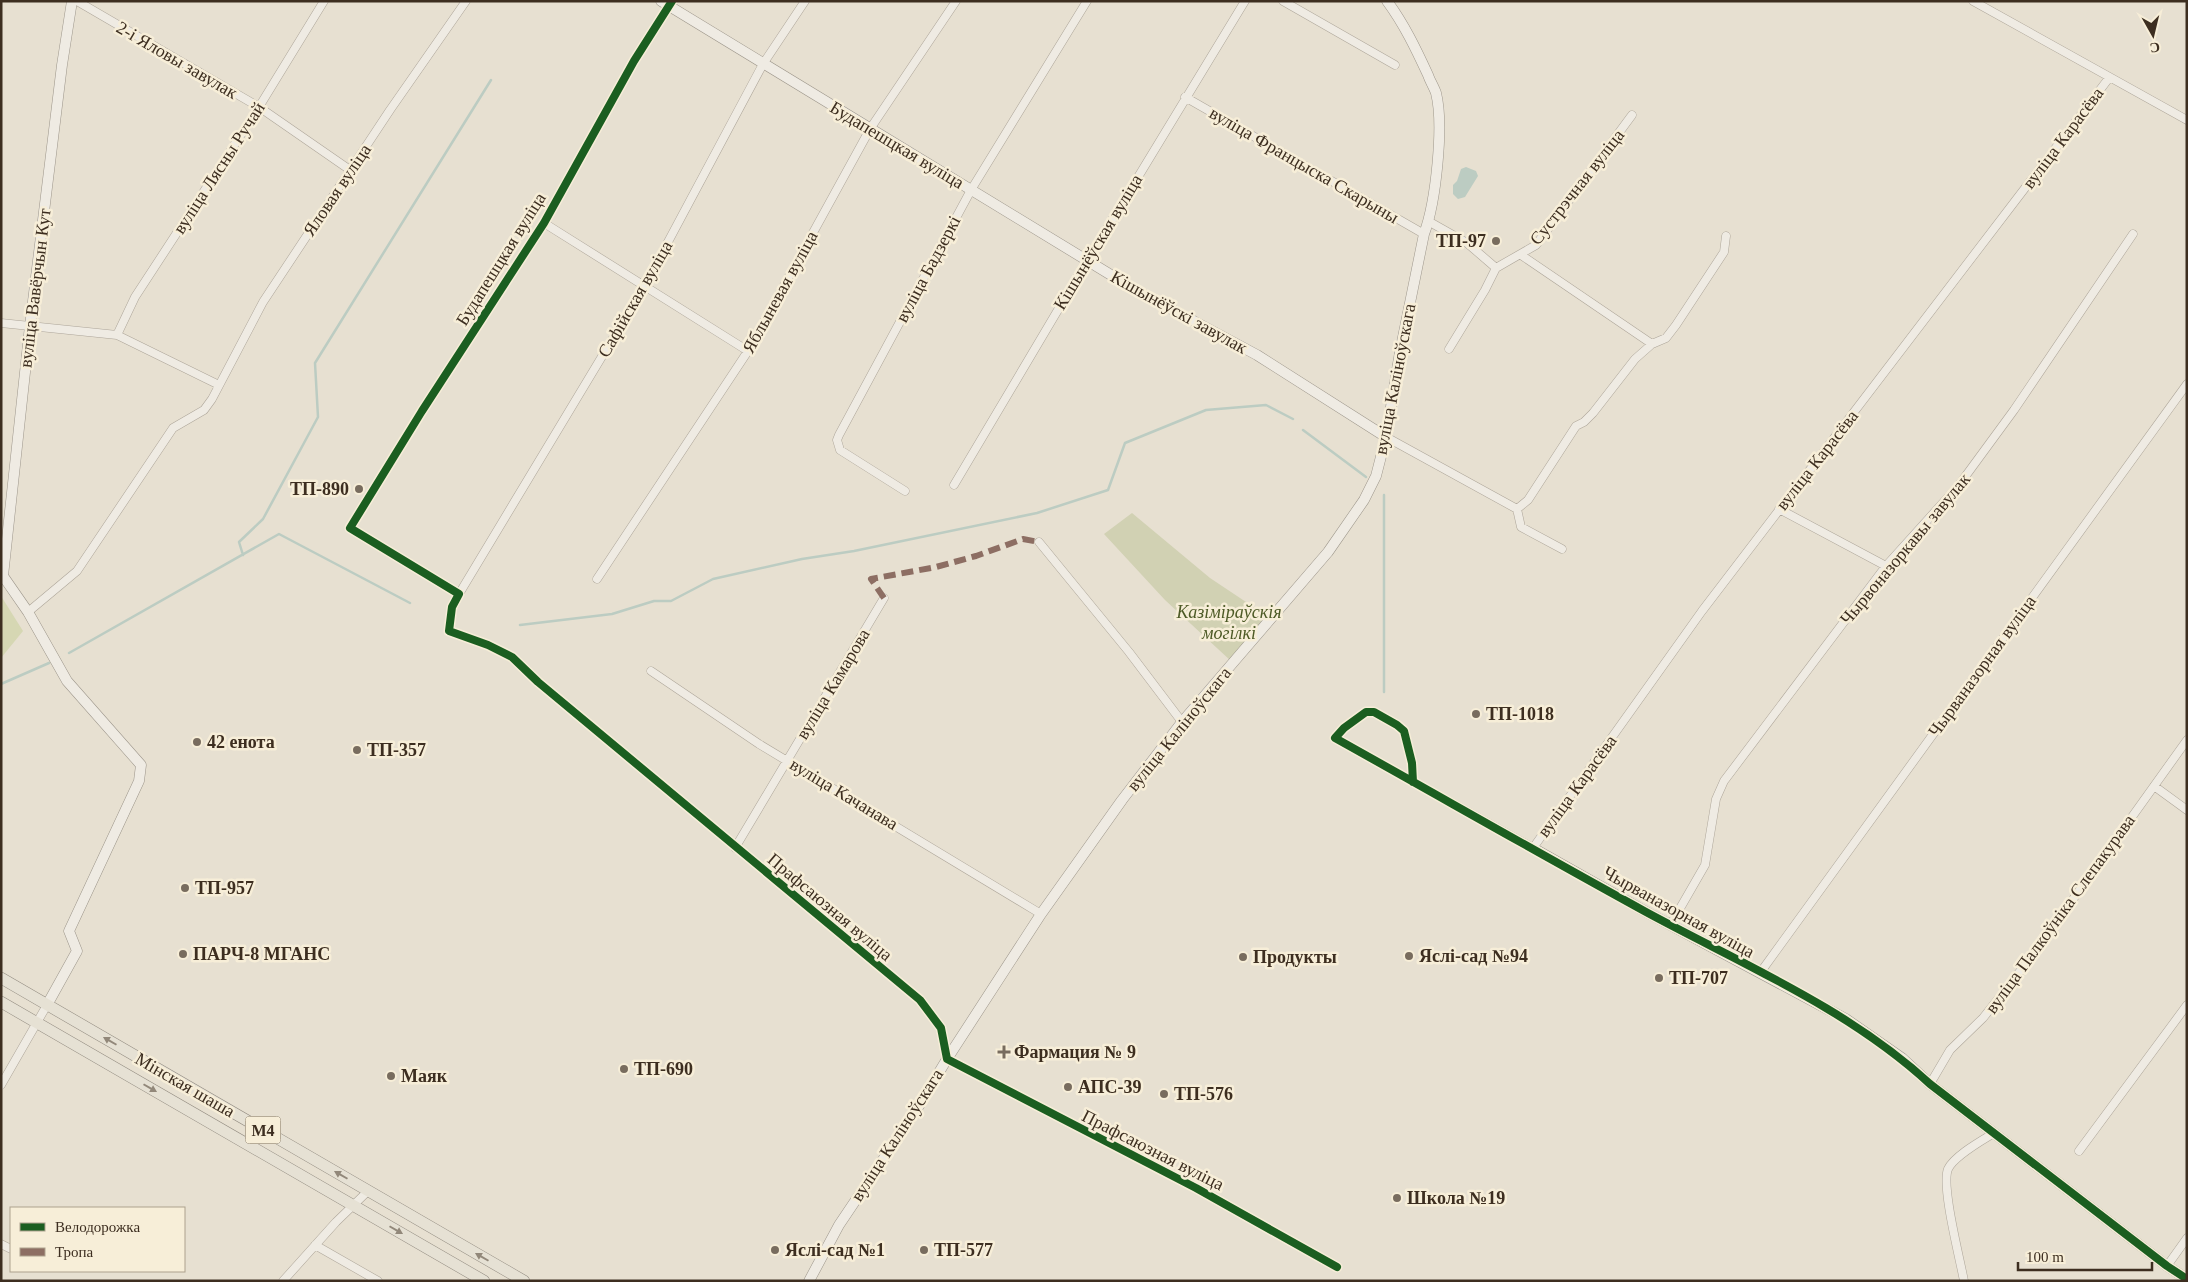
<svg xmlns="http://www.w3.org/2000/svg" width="2188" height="1282" font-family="Georgia,serif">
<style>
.green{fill:#d6d7b3}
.cemetery{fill:#d1d1b3}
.water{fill:#bcccc2}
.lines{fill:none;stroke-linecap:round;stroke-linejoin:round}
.stream{stroke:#bcccc2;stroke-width:2.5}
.street-casing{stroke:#ada599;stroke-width:9}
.secondary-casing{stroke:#9c958a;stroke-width:11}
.primary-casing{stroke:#928b80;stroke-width:12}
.street{stroke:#efebe3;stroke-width:8}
.secondary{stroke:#efebe3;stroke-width:10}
.primary{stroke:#e6e1d4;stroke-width:11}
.quiet{stroke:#8d6e63;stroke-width:6;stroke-dasharray:12 6;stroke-linecap:butt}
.cycleway-casing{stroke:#f7eed8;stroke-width:11}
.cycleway{stroke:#1b5e20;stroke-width:8}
.oneway{fill:#92887a}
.poi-dot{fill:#786c5e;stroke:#f7eed8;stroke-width:2}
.labels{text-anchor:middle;stroke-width:5;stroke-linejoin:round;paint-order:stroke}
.shield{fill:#f7eed8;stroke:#756857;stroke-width:1}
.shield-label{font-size:16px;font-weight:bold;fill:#3d2e20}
.street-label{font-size:18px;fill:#3d2e20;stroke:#f7eed8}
.poi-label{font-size:18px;font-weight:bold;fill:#3d2e20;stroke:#f7eed8;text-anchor:start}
.park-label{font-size:18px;font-style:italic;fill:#4d5a26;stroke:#f7eed8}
</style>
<rect width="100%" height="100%" fill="#e7e0d1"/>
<!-- green -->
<path class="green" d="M1,596l22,35 -22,27z"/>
<!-- cemetery -->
<path class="cemetery" d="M1132,513l78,65 60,40 -39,43 -66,-61 -61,-66z"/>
<!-- water -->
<path class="water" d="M1466,167l10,4 2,5 -13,21 -7,2 -5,-5v-9l4,-4 4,-12z"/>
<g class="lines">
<!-- stream -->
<path class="stream" d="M1303,430l63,47
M1384,495v197
M243,555l-4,-13 24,-23 55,-102 -3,-54 176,-283
M520,625l92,-11 42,-13h17l42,-22 89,-20 52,-8 183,-38 71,-23 17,-47 81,-33 60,-5 27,14
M69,653l210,-119 131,69
M1,684l48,-21"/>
<!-- street casing -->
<g class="street-casing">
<path id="street" d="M77,1l182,106 91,63
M672,1l-38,60 -90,162 -122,188 -72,117 109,66 -7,13 -3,24 39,14 24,12 26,25 382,318 21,28 6,31 249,129 141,79
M1283,1l112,64
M1973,1l214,119
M1185,97l239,137
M1428,221l39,22 29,25
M544,223l204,128
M1521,255l131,89
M1,323l116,12 102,50
M117,335l18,-38 124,-190 65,-106
M1449,349l36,-59 11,-22 40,-23 96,-130
M1386,437l131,72 4,18 41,22
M954,485l133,-224 158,-260
M905,491l-65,-41 -3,-10 2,-5 132,-245 116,-189
M1517,509l11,-9 48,-74 8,-4 9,-9 42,-54 17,-15 14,-6 10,-13 48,-73 2,-16
M1779,509l107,57
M1039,542l90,110 53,70
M597,579l151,-228 122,-222 86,-128
M459,594l186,-309 118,-221 42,-63
M28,612l49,-41 96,-143 31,-18 8,-11 51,-97 127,-192 76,-109
M651,671l108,73 282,170
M1413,782l-1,-19 -8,-32 -7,-6 -23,-13h-8l-22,16 -9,10 198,110 169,-237 407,-533
M2154,786l33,24
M735,848l149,-250
M1671,924l34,-59 11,-66 8,-18 162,-215 73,-81 55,-75 119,-176
M1760,973l427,-589
M1930,1084l20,-34 33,-32 53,-67 151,-211
M1,1085l46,-80
M2079,1151l108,-146
M1,1244l10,5
M315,1245l63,36
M2167,1266l20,-28
M283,1281l53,-59 32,-31
M1964,1281c-4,-22 -23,-95 -16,-112 6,-13 33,-28 46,-36"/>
</g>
<!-- secondary casing -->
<g class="secondary-casing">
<path id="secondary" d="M661,1l473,288 123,66 129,82
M1533,848l115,65 198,106 56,39 28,26 237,182 20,13
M47,1005l30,-54 -8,-20 70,-150 2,-16 -74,-84 -39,-69 -25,-36 27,-250 32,-261 10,-64
M809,1281l30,-56 78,-116 30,-50 94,-145 81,-114 60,-78 146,-170 36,-52 12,-24 10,-39 14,-85 24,-118c12,-32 20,-109 12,-141 -2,-6 -6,-12 -8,-18 -12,-26 -24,-51 -41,-74"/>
</g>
<!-- primary casing -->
<g class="primary-casing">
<path id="primary" d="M1,978l523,303
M1,1002l483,279"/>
</g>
<!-- street -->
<use href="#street" class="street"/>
<!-- secondary -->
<use href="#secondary" class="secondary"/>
<!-- primary -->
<use href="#primary" class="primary"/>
<!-- quiet -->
<path class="quiet" d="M884,598l-13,-19 65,-12 40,-11 47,-17 16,3"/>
<!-- cycleway casing -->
<g class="cycleway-casing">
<path id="cycleway" d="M672,1l-38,60 -90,162 -122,188 -72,117 109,66 -7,13 -3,24 39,14 24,12 26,25 382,318 21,28 6,31 249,129 141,79
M1413,782l-1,-19 -8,-32 -7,-6 -23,-13h-8l-22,16 -9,10c104,58 207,117 311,174 96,52 203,97 284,172l237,182 20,13"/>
</g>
<!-- cycleway -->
<use href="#cycleway" class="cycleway"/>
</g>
<!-- one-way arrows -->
<defs><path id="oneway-solid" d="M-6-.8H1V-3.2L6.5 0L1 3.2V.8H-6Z" transform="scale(1.25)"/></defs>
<g class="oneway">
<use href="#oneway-solid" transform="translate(110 1041) rotate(-150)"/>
<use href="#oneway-solid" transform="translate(150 1088) rotate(30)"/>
<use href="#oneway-solid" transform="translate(341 1175) rotate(-150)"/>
<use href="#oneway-solid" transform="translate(396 1230) rotate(30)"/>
<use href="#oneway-solid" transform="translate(482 1257) rotate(-150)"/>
</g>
<!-- markers -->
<g class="poi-dot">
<circle cx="1496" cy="241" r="5"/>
<circle cx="359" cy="489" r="5"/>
<circle cx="1476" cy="714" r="5"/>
<circle cx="197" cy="742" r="5"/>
<circle cx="357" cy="750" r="5"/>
<circle cx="185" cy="888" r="5"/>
<circle cx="183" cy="954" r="5"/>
<circle cx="1409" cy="956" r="5"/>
<circle cx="1243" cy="957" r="5"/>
<circle cx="1659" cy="978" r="5"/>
<path d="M1001.5 1044.5h5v5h5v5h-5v5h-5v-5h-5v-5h5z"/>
<circle cx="624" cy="1069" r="5"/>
<circle cx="391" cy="1076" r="5"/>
<circle cx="1068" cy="1087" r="5"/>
<circle cx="1164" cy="1094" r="5"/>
<circle cx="1397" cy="1198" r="5"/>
<circle cx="775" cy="1250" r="5"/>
<circle cx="924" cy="1250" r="5"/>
</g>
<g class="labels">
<!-- shield labels -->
<rect class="shield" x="245.5" y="1116.5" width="35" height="27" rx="4"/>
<g class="shield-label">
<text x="263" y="1136">М4</text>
</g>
<!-- street labels -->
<g class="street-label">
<text transform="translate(177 60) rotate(30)" y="6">2-і Яловы завулак</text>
<text transform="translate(2063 138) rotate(-53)" y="6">вуліца Карасёва</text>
<text transform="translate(897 145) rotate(31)" y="6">Будапешцкая вуліца</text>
<text transform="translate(1304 165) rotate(30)" y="6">вуліца Францыска Скарыны</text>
<text transform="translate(219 168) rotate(-57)" y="6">вуліца Лясны Ручай</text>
<text transform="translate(1577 187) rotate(-52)" y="6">Сустрэчная вуліца</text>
<text transform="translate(337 190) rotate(-56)" y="6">Яловая вуліца</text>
<text transform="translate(1098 242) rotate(-59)" y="6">Кішынёўская вуліца</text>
<text transform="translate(501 259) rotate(-58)" y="6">Будапешцкая вуліца</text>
<text transform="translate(928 269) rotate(-62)" y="6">вуліца Бадзеркі</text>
<text transform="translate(35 288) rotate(-83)" y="6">вуліца Вавёрчын Кут</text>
<text transform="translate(780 292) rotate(-61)" y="6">Яблыневая вуліца</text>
<text transform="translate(635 299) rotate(-60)" y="6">Сафійская вуліца</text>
<text transform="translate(1179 312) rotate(29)" y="6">Кішынёўскі завулак</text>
<text transform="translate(1395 379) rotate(-79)" y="6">вуліца Каліноўскага</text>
<text transform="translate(1817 460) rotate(-52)" y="6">вуліца Карасёва</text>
<text transform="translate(1905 549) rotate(-50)" y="6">Чырвоназоркавы завулак</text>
<text transform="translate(1982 666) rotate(-54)" y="6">Чырваназорная вуліца</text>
<text transform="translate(833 684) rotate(-59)" y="6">вуліца Камарова</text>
<text transform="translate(1179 729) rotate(-51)" y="6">вуліца Каліноўскага</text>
<text transform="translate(1577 786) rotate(-54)" y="6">вуліца Карасёва</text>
<text transform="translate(844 794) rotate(31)" y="6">вуліца Качанава</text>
<text transform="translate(830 907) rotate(40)" y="6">Прафсаюзная вуліца</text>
<text transform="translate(1679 912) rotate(29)" y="6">Чырваназорная вуліца</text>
<text transform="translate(2060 914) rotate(-54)" y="6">вуліца Палкоўніка Слепакурава</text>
<text transform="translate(185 1085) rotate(30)" y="6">Мінская шаша</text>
<text transform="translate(897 1135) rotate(-57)" y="6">вуліца Каліноўскага</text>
<text transform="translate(1153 1150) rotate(27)" y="6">Прафсаюзная вуліца</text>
</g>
<!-- poi labels -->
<g class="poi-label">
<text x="1486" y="247" text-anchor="end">ТП-97</text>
<text x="349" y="495" text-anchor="end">ТП-890</text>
<text x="1486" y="720">ТП-1018</text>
<text x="207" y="748">42 енота</text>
<text x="367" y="756">ТП-357</text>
<text x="195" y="894">ТП-957</text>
<text x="193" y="960">ПАРЧ-8 МГАНС</text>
<text x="1419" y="962">Яслі-сад №94</text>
<text x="1253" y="963">Продукты</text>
<text x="1669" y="984">ТП-707</text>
<text x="1014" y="1058">Фармация № 9</text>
<text x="634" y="1075">ТП-690</text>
<text x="401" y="1082">Маяк</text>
<text x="1078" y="1093">АПС-39</text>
<text x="1174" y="1100">ТП-576</text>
<text x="1407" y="1204">Школа №19</text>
<text x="785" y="1256">Яслі-сад №1</text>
<text x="934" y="1256">ТП-577</text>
</g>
<!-- park labels -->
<g class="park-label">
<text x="1229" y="618">Казіміраўскія<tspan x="1229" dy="21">могілкі</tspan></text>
</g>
</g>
<!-- border -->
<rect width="2188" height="1282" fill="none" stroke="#3d2e20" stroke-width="5"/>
<!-- legend -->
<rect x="10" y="1207" width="175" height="65" fill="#f7eed8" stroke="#ada18e"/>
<rect x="20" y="1223" width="25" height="8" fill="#1b5e20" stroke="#ada18e"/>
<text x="55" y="1232" font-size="15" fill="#3d2e20">Велодорожка</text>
<rect x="20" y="1248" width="25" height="8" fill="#8d6e63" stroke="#ada18e"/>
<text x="55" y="1257" font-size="15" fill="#3d2e20">Тропа</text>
<!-- north arrow -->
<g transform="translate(2153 35) rotate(172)" stroke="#f7eed8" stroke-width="4" paint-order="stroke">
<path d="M0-4L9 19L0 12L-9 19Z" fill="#3d2e20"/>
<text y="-8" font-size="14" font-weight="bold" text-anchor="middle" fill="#3d2e20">С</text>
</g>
<!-- scale -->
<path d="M2018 1262v8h134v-8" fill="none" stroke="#3d2e20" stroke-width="2.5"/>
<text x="2026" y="1262" font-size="15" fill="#3d2e20" stroke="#f7eed8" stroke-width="4" paint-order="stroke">100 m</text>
</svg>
